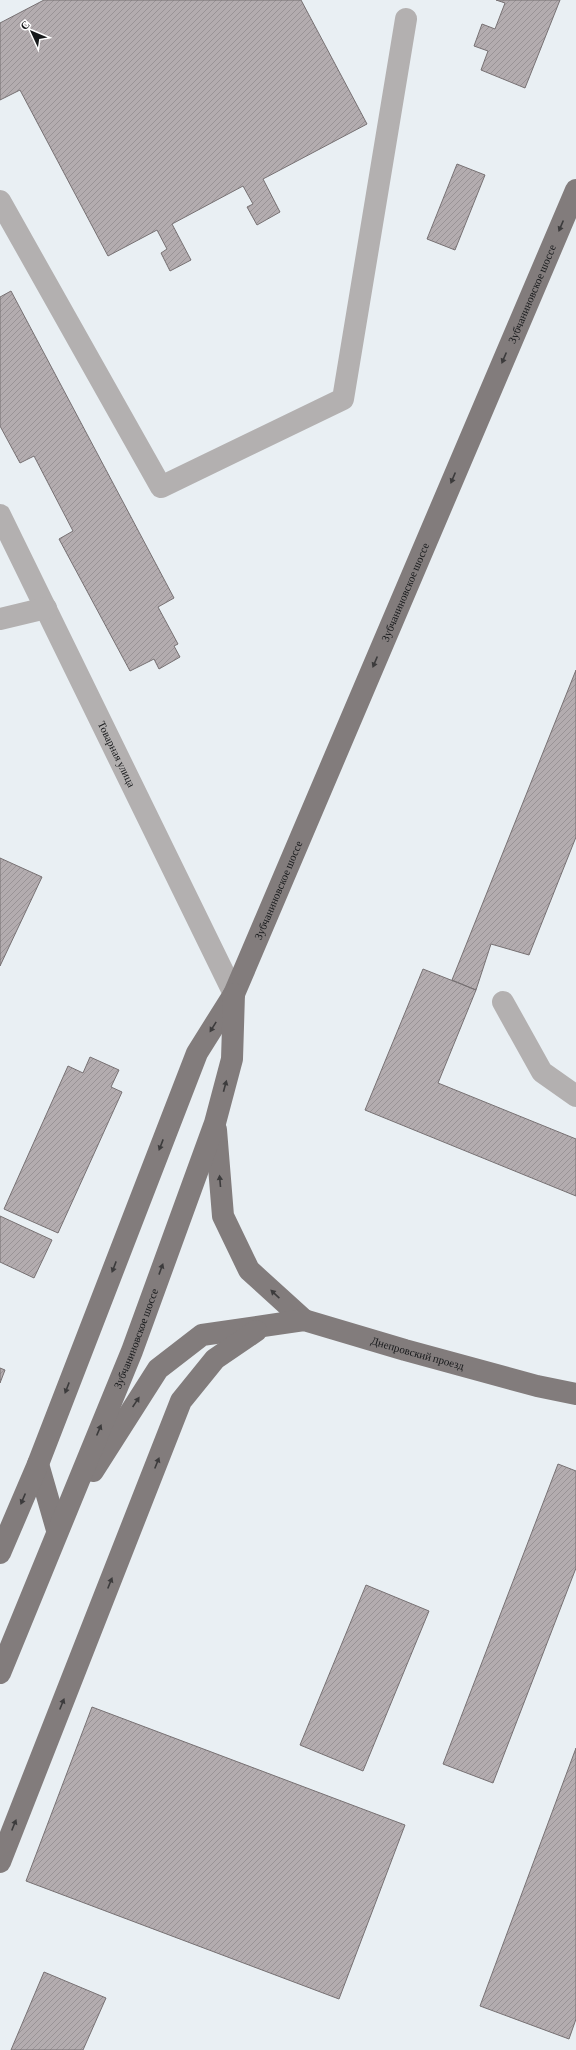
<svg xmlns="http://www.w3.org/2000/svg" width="576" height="2050" font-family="'Crimson Pro',serif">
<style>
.building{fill:url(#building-hatch);stroke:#777173}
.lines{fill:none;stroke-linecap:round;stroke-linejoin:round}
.minor{stroke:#b3b0b0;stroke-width:22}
.major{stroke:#827c7c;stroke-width:22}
.oneway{fill:#3c3b3c}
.labels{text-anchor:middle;stroke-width:3;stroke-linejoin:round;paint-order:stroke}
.street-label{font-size:11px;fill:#16181a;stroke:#fff}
</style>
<defs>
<pattern id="building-hatch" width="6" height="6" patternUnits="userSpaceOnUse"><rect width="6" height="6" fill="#b3acaf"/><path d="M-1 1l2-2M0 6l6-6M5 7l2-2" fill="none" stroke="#999396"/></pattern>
</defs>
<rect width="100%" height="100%" fill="#e9eff3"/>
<!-- building -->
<path class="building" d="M44,0h257l66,124 -104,55 17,33 -23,13 -10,-18 6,-3 -10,-18 -71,38 19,36 -21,11 -9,-18 6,-4 -10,-19 -49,26 -88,-166 -20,10v-77z
M496,0h64l-35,88 -44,-18 7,-19 -14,-5 8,-22 13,5 10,-26z
M457,164l28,11 -30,75 -28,-11z
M11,291l163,307 -16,9 20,37 -4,2 6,11 -21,12 -5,-10 -24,12 -71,-132 14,-8 -39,-75 -14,7 -20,-37v-129z
M576,670v167l-47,118 -38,-11 -15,46 -24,-10z
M0,858l42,19 -42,89z
M423,969l53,21 -38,93 138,56v57l-211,-86z
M90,1057l29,13 -8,17 11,5 -64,141 -54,-24 64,-143 15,7z
M0,1216l52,24 -18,38 -34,-16z
M0,1368l5,2 -5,13z
M558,1464l18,7v97l-83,215 -50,-19z
M366,1585l63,26 -66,160 -63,-26z
M92,1707l313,118 -66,174 -313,-118z
M576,1748v271l-7,20 -89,-33z
M44,1972l62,26 -23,52h-72z"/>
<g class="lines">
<!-- minor -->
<g class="minor">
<path d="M0,201l161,286 182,-88 63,-380"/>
<path id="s1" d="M0,515l234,479"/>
<path d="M0,619l46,-11"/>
<path d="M503,1002l39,70 34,24"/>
</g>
<!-- major -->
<g class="major">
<path d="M216,1130l7,86 26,54 55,50"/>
<path d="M38,1464l19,66"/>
<path id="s2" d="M93,1471l65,-102 44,-34 102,-15 101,30 132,36 39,8"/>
<path id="s3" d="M0,1553l38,-89 159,-411 37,-59 342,-804"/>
<path id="s4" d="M0,1673l132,-322 83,-228 17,-64 2,-65"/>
<path d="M0,1862l181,-461 34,-42 41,-28"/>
</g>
</g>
<!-- one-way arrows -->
<defs><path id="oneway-solid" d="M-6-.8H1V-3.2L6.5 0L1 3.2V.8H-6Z"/></defs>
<g class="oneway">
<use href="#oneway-solid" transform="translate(561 226) rotate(113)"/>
<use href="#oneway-solid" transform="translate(504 358) rotate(113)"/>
<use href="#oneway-solid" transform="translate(453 478) rotate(113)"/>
<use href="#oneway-solid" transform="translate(375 662) rotate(113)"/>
<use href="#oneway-solid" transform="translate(213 1027) rotate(122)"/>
<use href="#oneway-solid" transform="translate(225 1086) rotate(-75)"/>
<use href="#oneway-solid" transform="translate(161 1145) rotate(111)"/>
<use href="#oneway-solid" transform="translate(220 1181) rotate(-95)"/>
<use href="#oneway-solid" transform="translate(114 1267) rotate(111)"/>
<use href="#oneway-solid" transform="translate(161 1269) rotate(-70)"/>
<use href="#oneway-solid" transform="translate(275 1294) rotate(-137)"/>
<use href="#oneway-solid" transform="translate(67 1388) rotate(111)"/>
<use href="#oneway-solid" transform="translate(136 1402) rotate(-56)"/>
<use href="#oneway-solid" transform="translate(99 1430) rotate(-67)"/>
<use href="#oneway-solid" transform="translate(157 1463) rotate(-68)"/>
<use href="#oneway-solid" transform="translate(23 1499) rotate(113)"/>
<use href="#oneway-solid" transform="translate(110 1583) rotate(-68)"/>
<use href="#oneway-solid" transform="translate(62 1704) rotate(-68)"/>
<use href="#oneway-solid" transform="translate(14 1825) rotate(-68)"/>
</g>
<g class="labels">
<!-- street labels -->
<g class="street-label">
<text dy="4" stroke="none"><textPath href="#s3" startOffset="1368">Зубчаниновское шоссе</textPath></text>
<text dy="4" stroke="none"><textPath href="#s3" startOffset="1044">Зубчаниновское шоссе</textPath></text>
<text dy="4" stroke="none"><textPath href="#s1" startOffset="266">Товарная улица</textPath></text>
<text dy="4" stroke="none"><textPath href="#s3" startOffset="720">Зубчаниновское шоссе</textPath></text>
<text dy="4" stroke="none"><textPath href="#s4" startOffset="361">Зубчаниновское шоссе</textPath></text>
<text dy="4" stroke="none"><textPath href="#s2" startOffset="398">Днепровский проезд</textPath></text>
</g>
</g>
<!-- north arrow -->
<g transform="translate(32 32) rotate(314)" stroke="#ffffff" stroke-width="3" paint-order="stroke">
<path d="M0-3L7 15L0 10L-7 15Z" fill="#16181a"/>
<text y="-6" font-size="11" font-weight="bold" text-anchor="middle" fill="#16181a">С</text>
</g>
</svg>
